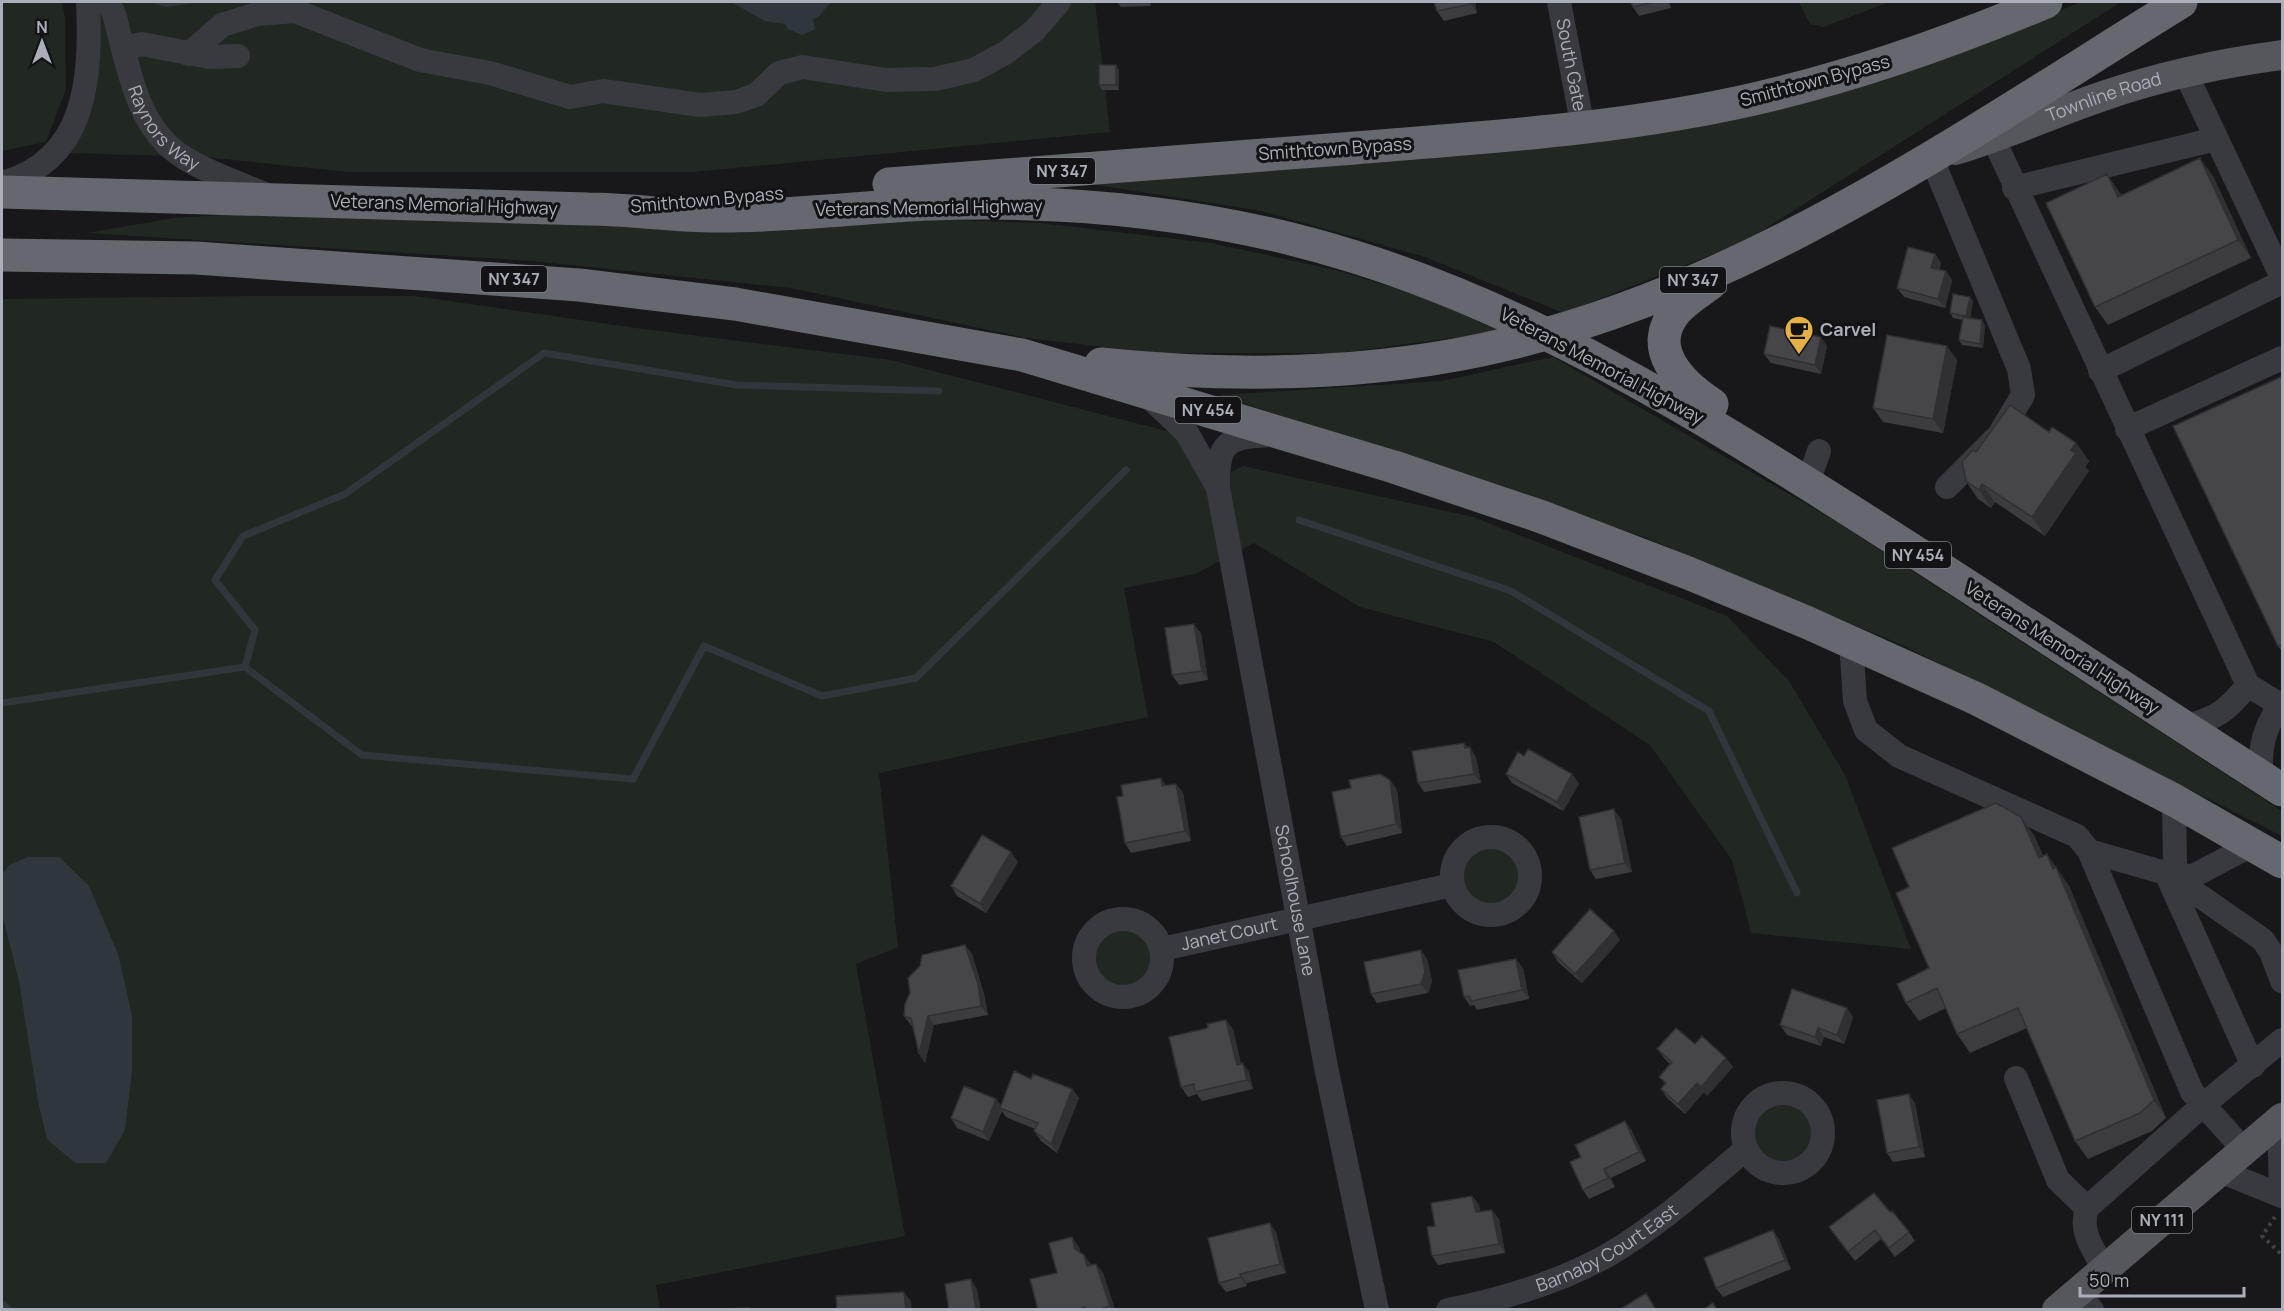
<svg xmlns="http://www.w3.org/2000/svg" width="2284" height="1311" font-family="Manrope,sans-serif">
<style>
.green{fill:#202821}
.water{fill:#2f373d}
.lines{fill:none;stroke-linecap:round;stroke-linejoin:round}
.stream{stroke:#2f373d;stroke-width:7}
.path{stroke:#3f4146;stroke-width:4;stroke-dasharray:3 4.5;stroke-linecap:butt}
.minor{stroke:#393a3f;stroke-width:24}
.major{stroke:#56575d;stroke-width:30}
.highway{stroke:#66686f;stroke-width:33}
.wall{fill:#3b3b40}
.shaded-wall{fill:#303034}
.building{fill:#45454a;stroke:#303034;stroke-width:1.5}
.labels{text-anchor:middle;stroke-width:6;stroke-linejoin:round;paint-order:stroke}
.shield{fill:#131315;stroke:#7d8088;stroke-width:1.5}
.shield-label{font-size:16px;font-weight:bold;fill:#abafb9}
.street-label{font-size:18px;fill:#abafb9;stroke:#131315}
.poi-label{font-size:18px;font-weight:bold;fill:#abafb9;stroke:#131315;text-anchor:start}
</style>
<rect width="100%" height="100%" fill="#18181a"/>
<!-- green -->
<path class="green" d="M2,2h60l3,16 1,71 -20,53 -44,9z
M95,2l78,154 -107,-3z
M110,2h985l15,130 -417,40h-344l-154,-16 -37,-35z
M1799,2h90l-65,25 -14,-3z
M2080,2h41l-375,239 -182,72 -139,-56 -164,-46 -170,-27 690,-79 194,-57z
M237,214l659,4 145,5 170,20 121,26 79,24 95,38 -168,22h-181l-131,-15 -235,-50 -259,-27 -445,-28 87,-15z
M250,296h165l228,33 248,31 283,73 36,48 34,-15 229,51 254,99 62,65 56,94 66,174 -160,-16 -19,-73 -82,-115 -156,-103 -134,-35 -106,-64 -59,31 -71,14 24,129 -269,56 19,174 -42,17 49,272 -249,49 4,24h-658v-394l17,67 19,120 9,37 85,-68 -123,-206 -7,9v-575z
M1553,357l279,162 450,292v25l-380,-191 -258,-108 -425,-142 223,-14z
M1458 876a33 33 0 1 1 66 0a33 33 0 1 1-66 0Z
M1095 957a30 30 0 1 1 60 0a30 30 0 1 1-60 0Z
M1752 1133a32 32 0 1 1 64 0a32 32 0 1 1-64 0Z"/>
<!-- water -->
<path class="water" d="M149,2h-1h53l-35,5z
M731,2h100l-12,14 -6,3 2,10 -13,6 -14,-6 -3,-5 -20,-3z
M28,857h31l30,29 29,68 14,61v56l-7,59 -19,33h-31l-28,-24 -9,-37 -19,-120 -17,-67v-41l7,-9z"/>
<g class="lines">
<!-- stream -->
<path class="stream" d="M1299,520l212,71 198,120 88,182
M245,667l10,-37 -40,-50 28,-44 102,-42 199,-141 193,32 202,6
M2,703l243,-36 117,88 271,24 71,-133 118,50 94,-18 210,-208
M2,1304l7,6"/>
<!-- path -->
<path class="path" d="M2275,1217l-13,19 20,19"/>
<!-- minor -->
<g class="minor">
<path id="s1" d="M108,2l6,12c14,49 21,113 69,143 25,16 56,26 84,38"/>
<path id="s2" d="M1559,2l24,126"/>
<path d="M124,48l18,-4 67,13 29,-1"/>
<path d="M189,54l33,-29 35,-11 38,-3 125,49 70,13 80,24 33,-6 97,14 36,-3 20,-7 23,-22 24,-6 83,13 49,-1 39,-9 31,-17 30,-23 24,-28"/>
<path d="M2185,72l97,205"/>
<path d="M1993,138l255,547 34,21"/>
<path d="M1931,157l88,212 4,26 -24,40 -52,52"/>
<path d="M2,183c86,-23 89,-107 86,-181"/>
<path d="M2014,188l202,-49"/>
<path d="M2100,371l182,-89"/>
<path d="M1145,393l42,40 30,53"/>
<path d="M2127,429l155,-71"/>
<path id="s3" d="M1273,435c-46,2 -56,6 -55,53l108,579 51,243"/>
<path d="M1813,468l6,-17"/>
<path d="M1851,642l4,59 11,29 33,26 178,80 12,15 103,241 52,58"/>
<path d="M2183,727c33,-8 44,-16 65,-42"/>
<path d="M2262,777c-4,-29 3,-49 18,-73"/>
<path d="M2174,800l1,67 8,11 12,-3 57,-30"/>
<circle cx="1491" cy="876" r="39"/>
<path d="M2089,851l94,27 4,9 76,53 8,12 11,29"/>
<path d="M2166,873l87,193"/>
<circle cx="1123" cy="958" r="39"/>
<path id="s4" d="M1162,949l290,-64"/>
<path d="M2016,1078l42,102 29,28"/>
<circle cx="1783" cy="1133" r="40"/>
<path d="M2279,1121l2,73"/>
<path d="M2220,1171l62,25"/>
<path d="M2104,1269c-11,-21 -25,-37 -17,-61l116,-103 79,-65"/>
<path d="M2077,1292l15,18"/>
<path id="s5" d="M1448,1310c54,-11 111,-27 160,-55 50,-29 94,-69 138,-106"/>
</g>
<!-- major -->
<g class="major">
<path id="s6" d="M1955,150c50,-15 98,-37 148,-54 58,-20 118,-33 179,-41"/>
<path d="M2057,1310l225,-192"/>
</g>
<!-- highway -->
<path class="highway" d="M889,184c155,-12 311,-24 466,-36 134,-11 268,-19 399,-49 101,-23 197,-57 292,-97
M2,192c195,5 390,13 586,17 45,0 90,8 134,7 69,0 139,-9 208,-12 141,-5 287,10 422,52 181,56 341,155 499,255 145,92 287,187 431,279
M2,255l194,3 383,27 156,19 287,51 372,112 148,50 146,56 118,49 171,77 197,101 108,62
M1710,284c-11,8 -24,16 -33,26 -33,38 4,74 35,94
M1101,364c126,13 256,12 380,-14 258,-54 480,-212 700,-348"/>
</g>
<!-- wall -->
<path class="wall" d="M1117,2h33l1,4 -30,1z
M1434,2h41l2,11 -33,8 -7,-10z
M1631,2h38l2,6 -32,8 -6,-9z
M1119,70v20h-17l-3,-5z
M2213,176l38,82 -143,67 -13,-18 25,-114 1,2z
M1935,254l6,9 -2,7 7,1 6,9 -7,28 -41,-11 -7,-9z
M1973,301l-3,17 15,7 -2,23 -21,-3 -3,-5 3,-20 -9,-2 -3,-5z
M1827,346l-6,28 -50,-11 -7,-9z
M1957,360l-14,73 -60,-11 -10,-14z
M2283,376v277l-5,-7z
M2049,432l27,11 13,18 -4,6 4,4 -44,65 -50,-34 -4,6 -13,-9 -12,-18 10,-29z
M1201,633l7,47 -29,5 -7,-10z
M1464,743l12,14 5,26 -57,9 -6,-9z
M1524,756l48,18 7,10 -16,27 -51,-28 -6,-9z
M1390,780l7,10 5,43 -55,13 -6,-9z
M1176,784l7,9 8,48 -60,12 -6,-10 -2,-47z
M1621,819l11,53 -36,7 -6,-9z
M2034,835l9,21 13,12 13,18 97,232 -14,13 -64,28 -13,-18 -48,-113 -57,25 -13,-19 -11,-26 -27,13 -13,-18 23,-35z
M1018,862l-32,51 -29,-17 -6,-10z
M1620,940l-38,43 -24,-21 -6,-10z
M965,945l7,9 12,40 4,21 -54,10 -9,38 -12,-37 -2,-1 -7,-9z
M1421,950l6,9 5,22 -4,12 -51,10 -6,-9z
M1523,968l6,31 -52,11 -3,-5 -4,1 -6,-9z
M1853,1017l-9,27 -20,-7 -3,9 -34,-11 -7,-10z
M1233,1029l8,35 8,8 4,17 -51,12 -5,-7 -9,3 -7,-10z
M1695,1044l31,14 7,9 -26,29 -3,-4 -19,22 -18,-16 -6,-9 4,-5 -6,-7 11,-13 -6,-6 -7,-9z
M1031,1079l41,10 7,9 -22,55 -16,-12 -7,-10 1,-2 -29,-12 -4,-6 -13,30 -32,-13 -6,-10 45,-19 5,6z
M1915,1103l10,54 -32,5 -6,-9z
M1625,1121l7,10 14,30 -35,17 4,9 -26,12 -6,-9z
M1472,1196l7,9 1,7 19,7 6,34 -67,12 -6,-9 3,-30z
M1890,1212l19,20 6,9 -20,16 -14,-18 -26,22 -26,-34z
M1276,1232l10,41 -39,10v3l-21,6 -7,-9z
M1779,1239l12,30 -68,28 -7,-9z
M1079,1247l1,6 11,12 12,8 12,37h-77l19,-37z"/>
<!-- shaded-wall -->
<path class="shaded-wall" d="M1470,2h5l2,11 -6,-9z
M1116,65l3,5v20l-3,-5z
M2200,158l13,18 38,82 -13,-18z
M2107,174l13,19 10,22 -12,-18z
M1935,254l6,9 -3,14 -7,-9z
M1946,271l6,9 -7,28 -7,-9z
M1970,297l3,4 -3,20 -4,-5z
M1982,320l3,5 -2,23 -3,-4z
M1821,337l6,9 -6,28 -6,-9z
M1947,346l10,14 -14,73 -10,-14z
M2076,443l13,18 -4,6 4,4 -44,65 -13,-19z
M1982,484l13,18 -4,6 -12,-18z
M1194,624l7,9 7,47 -6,-9z
M1464,743l7,9 -1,-5 6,10 5,26 -7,-9z
M1572,774l7,10 -16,27 -6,-9z
M1161,778l6,9 -5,-1z
M1390,780l7,10 5,43 -6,-9z
M1176,784l7,9 8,48 -6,-10z
M1614,809l7,10 11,53 -7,-9z
M2021,817l13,18 18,41 -13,-18z
M1011,852l7,10 -32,51 -6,-9z
M2047,854l22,32 97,232 -12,-18z
M1614,931l6,9 -38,43 -7,-9z
M965,945l7,9 12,40 4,21 -7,-9z
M1421,950l6,9 5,22 -4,12 -7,-9z
M1516,959l7,9 6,31 -7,-9z
M1847,1008l6,9 -9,27 -7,-9z
M928,1016l6,9 -9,38 -6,-9z
M1226,1020l7,9 10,45 -6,-9z
M1818,1028l6,9 -3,9 -6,-9z
M1726,1058l7,9 -26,29 -6,-9z
M1243,1063l6,9 4,17 -6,-9z
M1697,1083l7,9 -19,22 -7,-10z
M1072,1089l7,9 -22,55 -6,-9z
M1909,1094l6,9 10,54 -6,-10z
M996,1099l7,9h-3l2,3 -13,30 -6,-9z
M1625,1121l7,10 14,30 -7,-9z
M1604,1169l7,9 4,9 -7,-9z
M1472,1196l7,9 3,17 -6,-10z
M1492,1210l7,9 6,34 -6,-9z
M1270,1223l6,9 10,41 -6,-9z
M1773,1230l6,9 12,30 -6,-9z
M1072,1237l7,10 3,12 -7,-10z
M1084,1255l7,9 2,11 -6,-9z
M1096,1264l7,9 12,37h-2l-3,-4z
M1240,1274l7,9v3l-6,-9z
M971,1279l6,10 4,21h-5z
M904,1292l7,9 1,9h-6z"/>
<!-- building -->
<path class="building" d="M1434,2h36l1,2 -34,7z
M1631,2h23l-21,5z
M1099,65h17v20h-17z
M2200,158l38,82 -143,67 -49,-104 61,-29 11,23z
M1908,247l27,7 -4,14 15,3 -8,28 -41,-11z
M1953,294l17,3 -4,19 -16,-3z
M1963,317l19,3 -2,24 -21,-4z
M1770,326l51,11 -6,28 -51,-11z
M1887,335l60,11 -14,73 -60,-11z
M2283,376v268l-5,2 -105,-220z
M2010,405l39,27 3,-5 24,16 -5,7 5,3 -44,64 -50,-33 -3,6 -13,-9 -4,-19 11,-12 3,2z
M1194,624l8,47 -30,4 -7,-47z
M1464,743l1,5 5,-1 4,27 -56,9 -6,-32z
M1528,749l44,25 -15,28 -51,-28 12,-22 6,4z
M1380,774l10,6 6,44 -55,13 -9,-45 19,-4 -2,-8 10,-2z
M1161,778l1,8 14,-2 9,47 -60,12 -8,-46 6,-1 -2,-11z
M1996,803l25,14 18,41 8,-4 6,15 3,-2 98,233 -14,13 -65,28 -57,-133 -61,26 -20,-46 -31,15 -9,-19 32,-16 -33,-75 13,-6 -17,-39z
M1614,809l11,54 -35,7 -11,-53z
M982,835l29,17 -31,52 -29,-18z
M1590,909l24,22 -39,43 -23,-22z
M965,945l13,39 3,22 -53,10 -9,38 -8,-36 -7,-2 1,-12 5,-11 -2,-15 12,-12 2,-11z
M1421,950l4,22 -4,12 -50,10 -7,-32z
M1516,959l6,31 -51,11 -2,-5 -5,1 -6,-27z
M1792,989l55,19 -10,27 -19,-7 -3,9 -35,-12z
M1226,1020l11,45 6,-2 4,17 -52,12 -1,-8 -13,3 -12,-50 39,-9 -1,-4z
M1676,1028l19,16 7,-8 24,22 -25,29 -4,-4 -19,21 -17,-15 5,-6 -7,-6 13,-15 -15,-13z
M1014,1071l17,8 2,-5 39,15 -21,55 -17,-13 4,-8 -38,-15z
M964,1086l32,13 -13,33 -32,-14z
M1909,1094l10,53 -32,6 -10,-53z
M1625,1121l14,31 -35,17 4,9 -25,12 -13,-28 11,-5 -6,-12z
M1874,1193l16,19 2,-1 17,21 -20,16 -14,-18 -27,22 -19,-25z
M1472,1196l4,16 16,-2 7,34 -67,12 -5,-29 8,-1 -4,-23z
M1270,1223l10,41 -40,10 1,3 -22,6 -11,-45z
M1773,1230l12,30 -69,28 -12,-30z
M1072,1237l3,12 9,6 3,11 9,-2 14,42 -13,4h-11l-1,-3 -9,3h-38l-8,-31 27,-6 -8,-30z
M971,1279l5,31h-27l-4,-26z
M904,1292l2,18h-69l-1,-14z
M1646,1293l10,17h-37z
M1713,1303l4,7h-14z
M749,1308v2h-29v-1z"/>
<!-- icons -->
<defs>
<g id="cafe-pin" transform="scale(1.5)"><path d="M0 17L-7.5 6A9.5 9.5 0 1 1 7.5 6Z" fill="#e5b145" stroke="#131315"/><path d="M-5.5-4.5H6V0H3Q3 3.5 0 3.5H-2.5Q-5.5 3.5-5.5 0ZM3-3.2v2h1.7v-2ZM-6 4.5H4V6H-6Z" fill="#111"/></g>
</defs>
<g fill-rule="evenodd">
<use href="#cafe-pin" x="1799" y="330"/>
</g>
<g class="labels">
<!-- shield labels -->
<g class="shield">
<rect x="1029" y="158" width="66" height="26" rx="4.5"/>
<rect x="481" y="266" width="66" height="26" rx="4.5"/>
<rect x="1660" y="267" width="66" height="26" rx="4.5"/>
<rect x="1175" y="397" width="66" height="26" rx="4.5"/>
<rect x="1885" y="542" width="66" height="26" rx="4.5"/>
<rect x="2132" y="1207" width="60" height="26" rx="4.5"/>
</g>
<g class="shield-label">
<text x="1062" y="177">NY 347</text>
<text x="514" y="285">NY 347</text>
<text x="1693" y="286">NY 347</text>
<text x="1208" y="416">NY 454</text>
<text x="1918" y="561">NY 454</text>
<text x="2162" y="1226">NY 111</text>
</g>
<!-- street labels -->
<g class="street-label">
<text dy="6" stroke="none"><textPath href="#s2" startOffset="64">South Gate</textPath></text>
<text transform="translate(1815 81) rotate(-15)" y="6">Smithtown Bypass</text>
<text dy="6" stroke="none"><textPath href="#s6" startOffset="158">Townline Road</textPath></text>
<text dy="6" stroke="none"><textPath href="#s1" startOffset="141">Raynors Way</textPath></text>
<text transform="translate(1335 149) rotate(-4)" y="6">Smithtown Bypass</text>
<text transform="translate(707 200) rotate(-5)" y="6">Smithtown Bypass</text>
<text transform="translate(444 205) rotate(2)" y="6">Veterans Memorial Highway</text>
<text transform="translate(929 208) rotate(-1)" y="6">Veterans Memorial Highway</text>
<text transform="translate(1602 366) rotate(28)" y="6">Veterans Memorial Highway</text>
<text transform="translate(2062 648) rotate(33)" y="6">Veterans Memorial Highway</text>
<text dy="6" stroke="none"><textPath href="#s3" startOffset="512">Schoolhouse Lane</textPath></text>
<text dy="6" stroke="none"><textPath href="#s4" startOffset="69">Janet Court</textPath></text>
<text dy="6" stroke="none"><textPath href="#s5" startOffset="172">Barnaby Court East</textPath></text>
</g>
<!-- poi labels -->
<g class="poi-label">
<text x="1820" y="336">Carvel</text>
</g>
</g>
<!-- border -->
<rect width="2284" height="1311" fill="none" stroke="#abafb9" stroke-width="6"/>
<!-- north arrow -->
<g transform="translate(42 42)" stroke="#131315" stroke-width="4.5" paint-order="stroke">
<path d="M0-4.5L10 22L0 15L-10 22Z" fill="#abafb9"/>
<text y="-9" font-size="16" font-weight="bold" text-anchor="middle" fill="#abafb9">N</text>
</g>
<!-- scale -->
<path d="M2080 1287v9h164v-9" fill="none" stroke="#abafb9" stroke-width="3"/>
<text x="2089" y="1287" font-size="18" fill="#abafb9" stroke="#131315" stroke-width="4.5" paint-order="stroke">50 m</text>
</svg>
